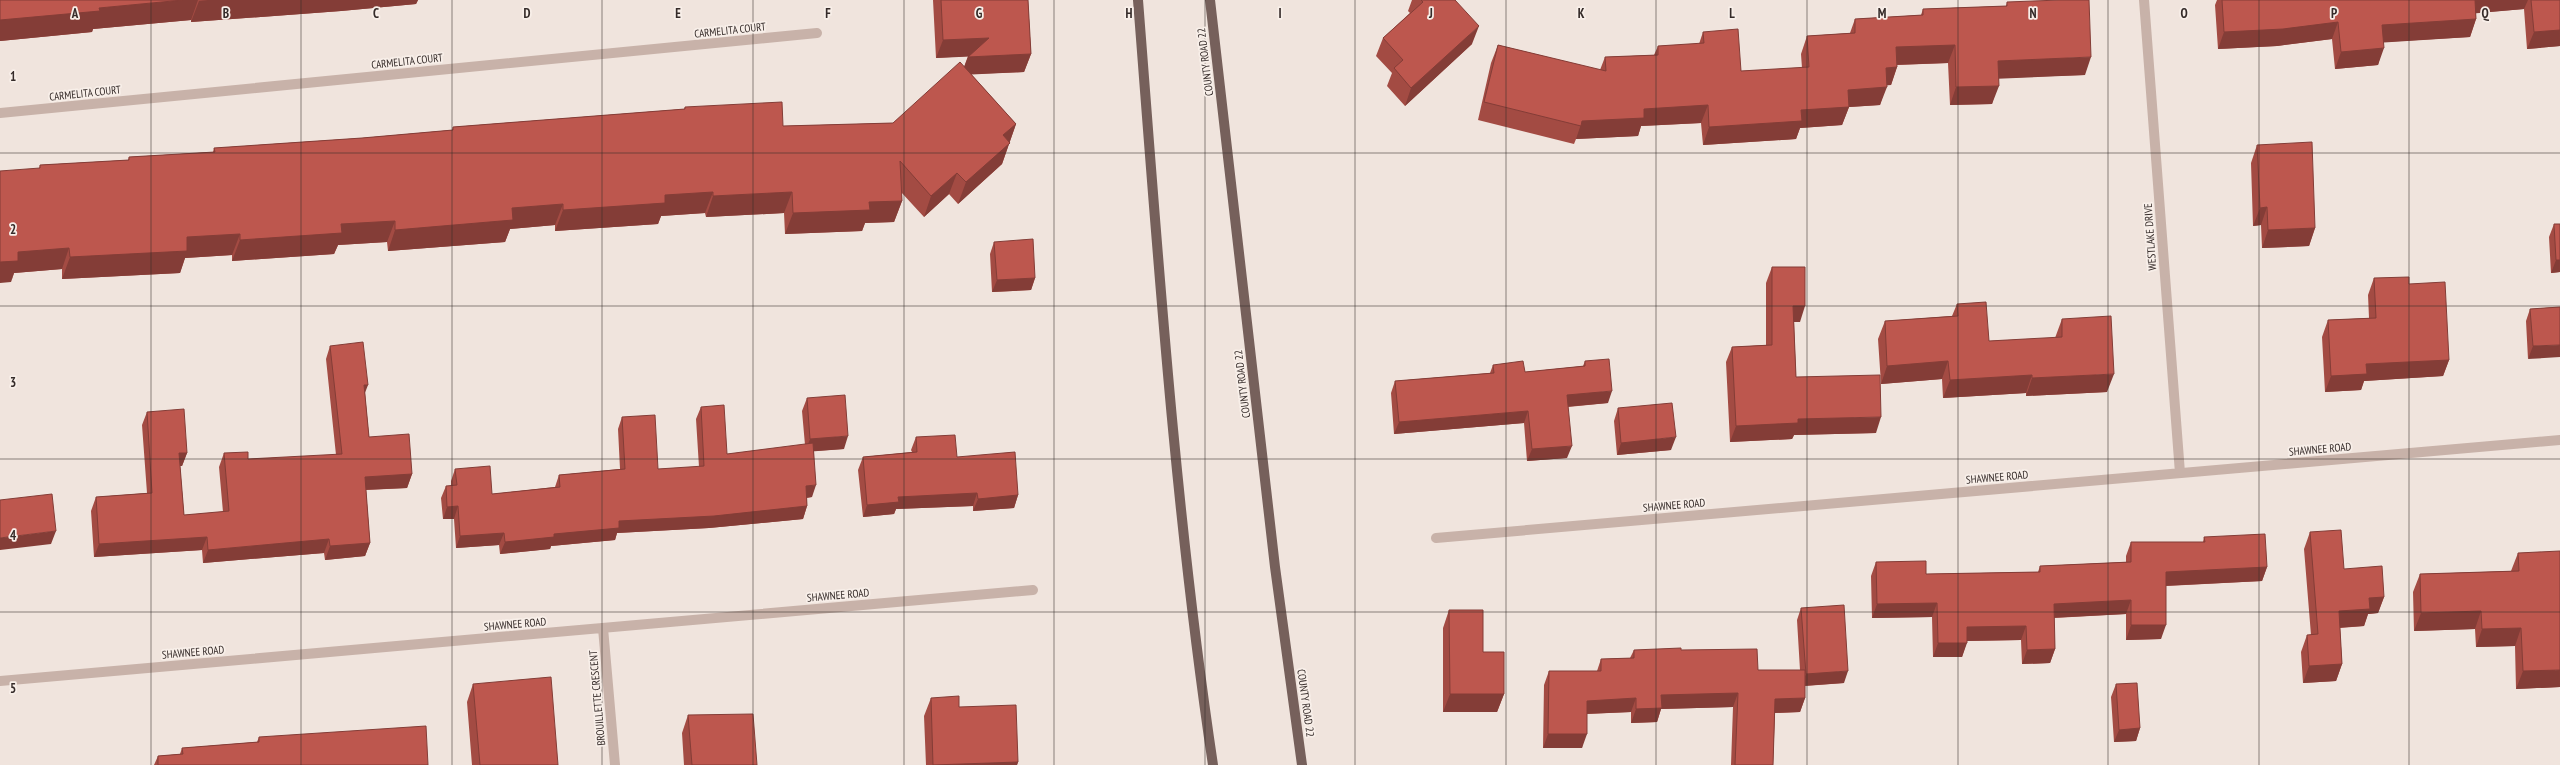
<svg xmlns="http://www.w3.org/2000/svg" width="2560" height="765" font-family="'PT Sans Narrow',sans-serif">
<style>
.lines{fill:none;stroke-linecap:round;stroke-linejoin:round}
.street{stroke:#c8b2a9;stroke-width:10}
.primary{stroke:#76605b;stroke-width:10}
.wall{fill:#a34b43}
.shaded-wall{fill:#843d37}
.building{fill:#bd574e;stroke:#843d37}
.grid{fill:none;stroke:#352b29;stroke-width:1;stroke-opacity:0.55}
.labels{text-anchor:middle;stroke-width:3.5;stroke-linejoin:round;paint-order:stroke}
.street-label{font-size:11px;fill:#352b29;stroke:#f8efe9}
.grid-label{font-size:13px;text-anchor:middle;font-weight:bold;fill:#352b29;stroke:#f8efe9;stroke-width:3.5;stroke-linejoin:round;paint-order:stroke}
</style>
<rect width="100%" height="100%" fill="#f0e4dd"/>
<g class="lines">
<!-- street -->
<path class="street" d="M2144,0l36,473
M0,113l817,-80
M1436,538l1124,-98
M603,628l12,137
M0,681l1033,-91"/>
<!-- primary -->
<path class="primary" d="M1138,0c20,256 37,511 75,765
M1210,0l65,567 27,198"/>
</g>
<!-- wall -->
<path class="wall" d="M0,0h421h-3l-2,4 -75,7 -150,11v-2l-98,9 -1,3 -92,9z
M933,0h95l3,54 -7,18 -53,2 45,50 -14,40 -44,40 -9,-10 -25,23 -23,-25 1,9 -8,21 -29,1 -3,8 -77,3 -1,-21 -78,4 -1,-4 -44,3 -3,8 -103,7v-6l-45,4 -5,13 -117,9 -1,-9 -49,3 -4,9 -102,7v-6l-47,3 -5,15 -118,6v-10l-48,4 -3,9 29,-117 88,-5 1,-3 84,-5 1,-4 148,-10 90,-8 1,-3 231,-18 1,-2 98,19 110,-3 71,-56 4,-11 -32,2z
M1412,0h43l17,44 -67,62 -18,-20 5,-13 -16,-17 7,-18 27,-25 -2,-2z
M2217,0h343v46l-33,3 -3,-40 -48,4v6l-6,18 -86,5 -6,23 -43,4 -3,-30 -55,7 -59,3 -3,-44z
M2007,2l78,73 -86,3 -7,26 -42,1 -2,-42 -51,2v2l-6,18h-5l-6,20 -31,2 -7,18 -42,3 -4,11 -93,6 -2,-22 -60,3 -3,10 -62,3 -2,5 -96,-24 13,-57 7,-18 102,25 5,-13 49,-2 4,-9 41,-2 4,-12 38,39 61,-3 -1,-14 6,-18 43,-3 5,-14 66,-4 2,-6 83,-3z
M2257,145l58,83 -6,18 -47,2 -1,-23 -8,1 -2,-63z
M2554,224l6,48 -9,1 -2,-36z
M994,242l41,36 -4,12 -39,2 -2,-38z
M1772,267l28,55h-6l2,55 80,56 -82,2 -2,4 -62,3 -4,-80 6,-15 34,-2v-62z
M2374,278l35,6 40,76 -6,16 -79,5 -3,9 -36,2 -3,-55 6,-17 41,-2 -1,-23z
M1957,304l32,37 66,-3 7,-19 45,73 -81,4v-3l-83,5 -1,-19 -61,5 -3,-45 7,-18 67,-5z
M2560,307l-32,52 -2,-38 4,-12z
M330,346l35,47 4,44 43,37 -5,14 -41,2 4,53 -5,13 -40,4 -1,-7 -121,10 -1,-13 -108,7 -3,-46 5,-14 51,-4 -5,-68 5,-13 40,41 -5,13h-2l4,49 39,-3 -4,-45 5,-14 24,6 88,-4 -10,-96z
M1585,361l23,42 -40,4 -1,51 -40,3 -3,-38 -130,11 -3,-41 4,-12 95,-8 3,-8 32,7 58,-6z
M807,398l37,51 -30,2 -2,46 -5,1v8l-4,13 -94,9 -92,5 -2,7 -64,6 -1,3 -50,5 -1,-9 -43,3 -2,-29h-11l-2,-21 5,-12h5v-5l4,-12 37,25 63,-7 4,-12 61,-6 -2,-40 4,-12 36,52 41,-2 -3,-48 5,-12 26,47 78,-9 -3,-34z
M1618,408l53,42 -54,5 -3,-34z
M916,437l41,20 61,38 -4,13 -41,3v-5l-77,3 -2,5 -31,3 -5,-47 5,-13 49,-5 -1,-2z
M2310,532l34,37 40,28 -6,16 -10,1 -4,12 -24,2 2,36 -6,17 -33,2 -2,-31 6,-17h4l-7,-86z
M2204,537l63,30 -5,14 -96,5 -5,53 -35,1v-26l-72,4 1,31 -5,14 -28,1 -1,-24 -54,1 -5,16h-29l-1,-40 -60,1 -1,-42 5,-14 50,12 112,-2 2,-6 86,-4v-6l5,-14h72z
M2518,553l42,134 -44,2 -1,-43 -39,1 -1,-18 -61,2 -1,-39 7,-18 91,-3z
M1801,608l43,75 -39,3v12l-5,14 -25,1 -2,52h-42l2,-58 -72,2 -4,13 -26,1v-11l-44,2 -5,34h-39l1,-63 5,-14h48l4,-12 29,-1 4,-8h47l77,20h42l-3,-50z
M1449,610l34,42 21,42 -7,18h-54v-84z
M473,684l85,81h-86l-5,-63z
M2116,684l24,44 -4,13 -22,1 -3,-45z
M931,698l28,9 59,55 -1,3h-91l-2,-49z
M688,715l69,50h-73l-2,-32z
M259,737l169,28h-274l4,-9 22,-2 2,-6 75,-6z"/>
<!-- shaded-wall -->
<path class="shaded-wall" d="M183,0h15l-7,20 -98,9 -1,3 -92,9v-21l99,-12z
M208,0h213h-3l-2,4 -75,7 -150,11 8,-21z
M2473,0h55l-4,9 -56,5z
M2476,19l-6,18 -94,6 6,-18z
M2338,22l-6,17 -55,7 -59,3 6,-17z
M1479,26l-7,18 -67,62 6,-18z
M2560,30v16l-33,3 7,-17z
M989,38l-7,18 -46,2 7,-18z
M1955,45l-7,18 -58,2 6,-18z
M2384,48l-6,17 -43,4 6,-17z
M1031,54l-7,18 -63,3 7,-18z
M2091,57l-6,18 -93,4 6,-18z
M1897,67l-6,18 -12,1 7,-18z
M1999,86l-7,18 -42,1 6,-18z
M1887,87l-7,18 -31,2 -7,18 -42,3 -4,11 -93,6 6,-18 92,-17 47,-20z
M1708,105l-7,18 -60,3 -3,10 -62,3 6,-18 62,-12z
M1016,124l-14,40 -44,40 8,-22 37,-47z
M957,173l-8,21 -25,23 7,-21z
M713,192l-8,21 -44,3 -3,8 -103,7 8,-21 102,-15z
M792,192l-8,21 -78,4 7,-21z
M902,201l-8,21 -29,1 -3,8 -77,3 8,-21 76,-11z
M563,204l-8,21 -45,4 -5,13 -117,9 7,-21 117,-22z
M2267,207l-6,18 -8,1 7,-18z
M395,221l-8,21 -49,3 -4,9 -102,7 8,-21 101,-16z
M2315,228l-6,18 -47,2 6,-18z
M240,234l-8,21 -47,3 -5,15 -118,6 8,-22 117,-20z
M69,248l-7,21 -48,4 -3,9 -11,1v-21l18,-10z
M2556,260h4v12l-9,1z
M1035,278l-4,12 -39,2 5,-12z
M1793,306h12l-5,16h-12z
M2560,345v12l-32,2 5,-13z
M2449,360l-6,16 -79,5 -3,9 -36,2 6,-16 35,-12z
M1948,361l-6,18 -61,5 6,-18z
M2114,374l-7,18 -81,4 6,-18z
M2032,375l-6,18 -83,5 7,-18z
M364,385h4l-5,13z
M1612,391l-4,12 -45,4 4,-12z
M1528,411l-4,12 -130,11 5,-12z
M1881,417l-5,16 -82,2 -2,4 -62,3 6,-16 62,-7z
M848,436l-4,13 -39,3 5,-13z
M1676,437l-5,13 -54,5 4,-12z
M1572,446l-5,12 -40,3 5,-12z
M179,453h8l-5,13h-7z
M412,474l-5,14 -47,2 5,-13z
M816,485l-4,12 -10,1 4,-12z
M977,493l-4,13 -77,3 -2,5 -31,3 4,-12 31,-8z
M1018,495l-4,13 -41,3 5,-12z
M458,506l-4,13h-11l4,-12z
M807,506l-4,13 -94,9 -92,5 -2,7 -64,6 -1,3 -50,5 5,-12 114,-21z
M56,531l-5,13 -51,6v-12z
M504,533l-5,12 -43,3 4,-12z
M207,537l-5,13 -108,7 5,-13z
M329,539l-5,14 -121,10 5,-13z
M370,543l-5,13 -40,4 5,-14z
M2267,567l-5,14 -101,5 5,-14z
M2384,597l-6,16 -10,1 -4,12 -31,2 6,-17 30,-13z
M2131,600l-5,14 -78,4 6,-14z
M1937,603l-5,14 -60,1 5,-14z
M2481,611l-6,18 -61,2 7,-18z
M2131,625h35l-5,14 -35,1z
M2026,626l-5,14 -59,1 5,-14z
M2521,628l-6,18 -39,1 6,-18z
M1938,643h29l-5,14h-29z
M2055,649l-5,14 -28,1 5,-14z
M2342,664l-6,17 -33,2 6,-17z
M2560,670v17l-44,2 7,-18z
M1848,671l-4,12 -43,3 5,-12z
M1738,693l-5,14 -72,2 -4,13 -26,1 5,-14 25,-14z
M1450,694h54l-7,18h-54z
M1636,698l-5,14 -49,2 5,-13z
M1805,698l-5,14 -30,1 5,-14z
M2140,728l-4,13 -22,1 5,-12z
M1548,734h39l-5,14h-39z
M1018,762l-1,3h-84z"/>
<!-- building -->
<path class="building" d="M0,0h183l-84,8 1,3 -100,9z
M941,0h87l3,54 -63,3 21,-19 -46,2z
M1421,0h34l24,26 -68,62 -17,-20 9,-8 -20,-22 40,-36z
M2060,0h29l2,57 -93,4 1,25 -43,1 -1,-42 -59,2 1,20 -11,1 1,19 -39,3 1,17 -48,3 1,11 -93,6 -1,-22 -64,4v9l-62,3 -1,5 -97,-24 14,-57 108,26 -1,-14 53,-2v-9l46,-3 -1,-11 35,-3 3,42 68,-4 -2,-31 48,-3v-14l68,-4v-6l84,-3v-4z
M2222,0h253l1,19 -94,6 2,23 -43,4 -3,-30 -55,7 -59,3z
M2531,0h29v30l-26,2z
M960,62l56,62 -13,11 7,8 -44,39 -9,-9 -26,23 -31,-35 2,40 -33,1 1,8 -77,3 -1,-21 -79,4v-4l-48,3v8l-102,7v-6l-51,4 1,12 -118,10v-9l-54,3 1,9 -102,7v-6l-53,3v14l-117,6 -1,-9 -51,4v9l-18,1v-91l40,-3v-3l89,-5v-3l86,-5 -1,-4 148,-10 91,-8v-3l232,-18v-2l97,-5 1,24 110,-3z
M2312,142l3,86 -47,2 -1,-23 -7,1 -3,-63z
M2554,224h6v36h-4z
M1033,239l2,39 -38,2 -3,-38z
M1772,267h33v39h-12l3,71 84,-2 1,42 -83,2v4l-62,3 -4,-79 40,-2z
M2409,277v7l36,-2 4,78 -83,4 1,10 -36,2 -3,-56 48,-2 -2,-40z
M1986,302l3,39 73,-4v-18l49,-3 3,58 -82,4v-3l-82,5 -2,-19 -61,5 -2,-45 73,-5 -1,-12z
M2560,307v38l-27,1 -3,-37z
M363,342l5,43h-4l5,52 40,-3 3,40 -47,3 5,66 -40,3 -1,-7 -121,11 -1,-13 -108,7 -3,-47 56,-4 -5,-81 37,-3 3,44h-8l5,62 45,-4 -5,-58 24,-1v7l94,-5 -12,-108z
M1609,359l3,32 -45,4 5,51 -40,3 -4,-38 -129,11 -4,-41 99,-8 -1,-8 30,-4 2,11 60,-6v-5z
M845,395l3,41 -38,3 -3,-41z
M1672,403l4,34 -55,6 -3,-35z
M724,405l3,49 86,-11 3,42 -10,1 1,20 -93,10 -95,5v7l-65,6v3l-49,5 -1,-9 -44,3 -2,-30 -11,1 -1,-21 11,-1 -2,-16 35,-3 2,28 68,-7 -1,-12 66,-6 -3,-52 33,-2 3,54 46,-3 -3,-59z
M955,435l2,22 58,-5 3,43 -40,4 -1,-6 -79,4 1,5 -32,3 -4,-48 54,-5 -1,-15z
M52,494l4,37 -56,7v-38z
M2341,530l3,39 38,-3 2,31 -15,1 1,11 -31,2 3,53 -33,2 -2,-31 11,-1 -8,-102z
M2265,534l2,33 -101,5v53h-35v-25l-77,4 1,45 -28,1 -1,-24 -59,1v16h-29l-1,-40 -60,1 -1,-42 50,-1v13l114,-2v-6l91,-4v-20h74l-1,-5z
M2560,551v119l-37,1 -2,-43 -39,1 -1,-18 -60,2 -1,-39 99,-3 -1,-18z
M1844,605l4,66 -42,3 -5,-66z
M1449,610h34v42h21v42h-54z
M1681,648v2l76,-1 1,21h47v28l-30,1 -2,66h-38l3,-72 -77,2 1,13 -26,1v-11l-49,3v33h-39l1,-63h52v-12l33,-1v-8z
M551,677l7,88h-78l-7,-81z
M2137,683l3,45 -21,2 -3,-46z
M959,696v11l57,-2 2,57 -85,3 -2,-67z
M753,714l4,51h-65l-4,-50z
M426,726l2,39h-270v-9l25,-2 -1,-6 77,-6v-5z"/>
<!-- grid -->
<path class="grid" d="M151,0v765M301,0v765M452,0v765M602,0v765M753,0v765M904,0v765M1054,0v765M1205,0v765M1355,0v765M1506,0v765M1656,0v765M1807,0v765M1958,0v765M2108,0v765M2259,0v765M2409,0v765M0,153h2560M0,306h2560M0,459h2560M0,612h2560"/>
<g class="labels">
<!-- street labels -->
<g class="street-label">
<text transform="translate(730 30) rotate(-6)" y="4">CARMELITA COURT</text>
<text transform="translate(407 61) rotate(-6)" y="4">CARMELITA COURT</text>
<text transform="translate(1205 62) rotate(-97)" y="4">COUNTY ROAD 22</text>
<text transform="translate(85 93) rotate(-6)" y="4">CARMELITA COURT</text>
<text transform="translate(2150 237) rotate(-94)" y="4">WESTLAKE DRIVE</text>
<text transform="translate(1242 384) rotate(-97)" y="4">COUNTY ROAD 22</text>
<text transform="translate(2320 449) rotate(-5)" y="4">SHAWNEE ROAD</text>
<text transform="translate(1997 477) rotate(-5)" y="4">SHAWNEE ROAD</text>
<text transform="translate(1674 505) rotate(-5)" y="4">SHAWNEE ROAD</text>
<text transform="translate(838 595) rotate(-5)" y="4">SHAWNEE ROAD</text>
<text transform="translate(515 624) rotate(-5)" y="4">SHAWNEE ROAD</text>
<text transform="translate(193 652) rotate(-5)" y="4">SHAWNEE ROAD</text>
<text transform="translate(597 698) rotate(-95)" y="4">BROUILLETTE CRESCENT</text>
<text transform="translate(1306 703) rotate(82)" y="4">COUNTY ROAD 22</text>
</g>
</g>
<g class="grid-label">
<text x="75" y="18">A</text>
<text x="226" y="18">B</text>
<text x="376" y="18">C</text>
<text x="527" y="18">D</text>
<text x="678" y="18">E</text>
<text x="828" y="18">F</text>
<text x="979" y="18">G</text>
<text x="1129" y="18">H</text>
<text x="1280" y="18">I</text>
<text x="1431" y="18">J</text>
<text x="1581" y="18">K</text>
<text x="1732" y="18">L</text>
<text x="1882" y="18">M</text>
<text x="2033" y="18">N</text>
<text x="2184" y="18">O</text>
<text x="2334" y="18">P</text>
<text x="2485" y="18">Q</text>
<text x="13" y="81">1</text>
<text x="13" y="234">2</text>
<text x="13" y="387">3</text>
<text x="13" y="540">4</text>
<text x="13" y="693">5</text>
</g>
</svg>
